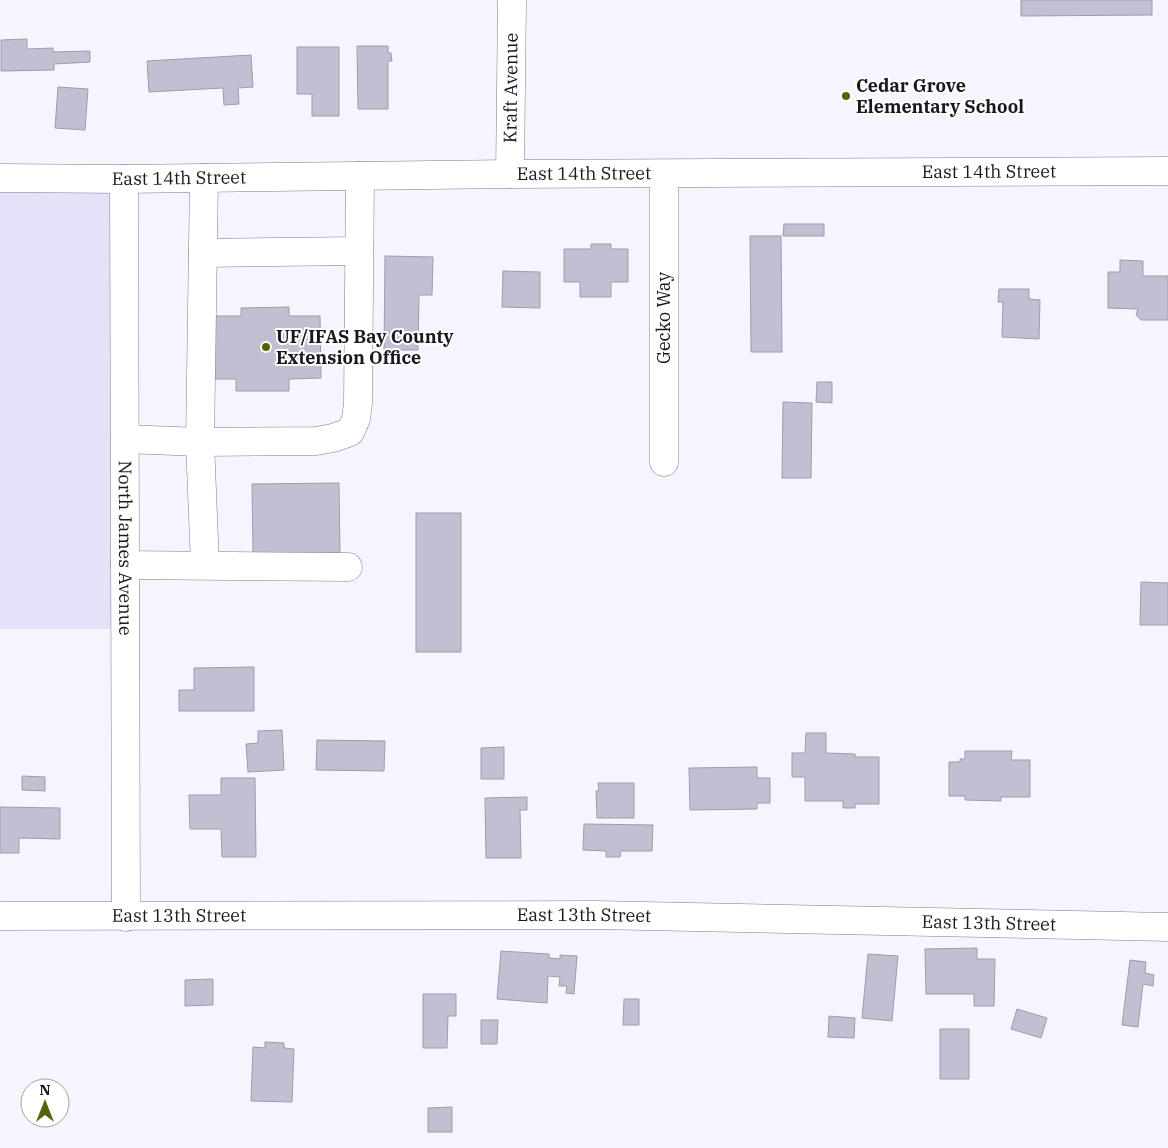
<svg xmlns="http://www.w3.org/2000/svg" width="1168" height="1148" font-family="'IBM Plex Serif',serif">
<style>
.green{fill:#e7e0f9}
.building{fill:#c3bed1;stroke:#a09aad}
.lines{fill:none;stroke-linecap:round;stroke-linejoin:round}
.minor-casing{stroke:#817c8e;stroke-width:29}
.minor{stroke:#fff;stroke-width:28}
.poi-dot{fill:#566305;stroke:#fff;stroke-width:2}
.labels{text-anchor:middle;stroke-width:4;stroke-linejoin:round;paint-order:stroke}
.poi-label{font-size:18px;font-weight:bold;fill:#1a181f;stroke:#fff;text-anchor:start}
.street-label{font-size:18px;fill:#1a181f;stroke:#fff}
</style>
<rect width="100%" height="100%" fill="#f6f4fc"/>
<!-- green -->
<path class="green" d="M0,192h105l6,4 3,433h-114z"/>
<!-- building -->
<path class="building" d="M1021,0h131v15l-131,1z
M27,39v10l26,-1v4l37,-1v11l-36,2v6l-53,1v-31z
M357,46h31v7h3l1,8h-4v48h-30z
M297,47h42v69h-27v-22h-15z
M251,55l2,32 -15,1 1,16 -15,1 -1,-17 -74,4 -2,-31z
M58,87l30,2 -3,41 -30,-2z
M784,224h40v12h-41z
M750,236h31l1,116h-31z
M591,244h20v5h17v33h-17v15h-31v-15h-16v-33h27z
M385,256l48,1 -1,38h-13l-1,55h-34z
M1120,260l23,1v15h25v44h-27l-5,-5 2,-6 -30,-1v-36h12z
M503,271l37,1v36l-38,-1z
M999,289h30v10l11,1 -1,39 -37,-2 1,-35h-5z
M289,307v9h31l1,62 -32,1v12h-53v-12h-24v-63h29v-8z
M817,382h15v21l-16,-1z
M783,402l29,1 -1,75h-29z
M339,483l1,70h-87l-1,-69z
M416,513h45v139h-45z
M1141,582l27,1v42h-28z
M254,667v44h-75v-21h15v-22z
M282,730l2,40 -36,2 -2,-28 12,-1v-12z
M806,733h20v20l29,1v3h24v47h-24v4h-12v-7h-38v-24h-13v-24h13z
M317,740l68,1 -1,30 -68,-1z
M504,747v32h-23v-31z
M965,751h47l-1,9h19v37h-29v4l-36,-1v-4h-16v-34h11v-3h5z
M757,767v11h13v25h-13v6l-67,1 -1,-42z
M22,776l23,1v14l-23,-1z
M221,778h34l1,79h-34l-1,-28h-31l-1,-34h32z
M598,783h36v35h-37l-1,-27h3z
M527,797v13h-7l1,48h-35l-1,-60z
M0,807l60,1v31l-41,-1v15h-19z
M584,824l69,1 -1,26h-31l-1,6h-14v-6l-23,-1z
M977,948v11h18l-1,47h-20v-12h-48l-1,-45z
M501,951l48,3v4l11,1v-4l17,1 -3,38 -8,-1 1,-7h-8l1,-9 -12,-1 -1,27 -50,-4z
M868,954l30,2 -6,65 -30,-3z
M1130,960l16,2 -1,11 9,2 -1,11 -10,-2 -5,43 -16,-2z
M213,979v26l-28,1v-26z
M423,994h33v22h-8l-1,32h-24z
M624,999h15v26h-16z
M1017,1009l30,9 -6,20 -30,-9z
M829,1016l26,2 -1,20 -26,-1z
M481,1020h17l-1,24h-16z
M940,1029h29v50h-29z
M265,1042l19,1v5l10,1 -2,53 -41,-1 2,-54 12,1z
M452,1107v25h-24v-24z"/>
<g class="lines">
<!-- minor casing -->
<g class="minor-casing">
<g id="minor">
<path id="s1" d="M510,174l2,-174"/>
<path d="M664,174v288"/>
<path id="s2" d="M0,178l124,1 386,-5 658,-3"/>
<path d="M204,178l-4,264 5,123"/>
<path id="s3" d="M124,179l2,738"/>
<path d="M203,253l156,-2"/>
<path d="M125,439l75,3 116,-1 17,-3 17,-6 6,-13 2,-16 2,-227"/>
<path d="M125,565l223,2"/>
<path id="s4" d="M0,916l596,-1 572,12"/>
</g>
</g>
<!-- minor -->
<use href="#minor" class="minor"/>
</g>
<!-- markers -->
<g class="poi-dot">
<circle cx="846" cy="96" r="5"/>
<circle cx="266" cy="347" r="5"/>
</g>
<g class="labels">
<!-- poi labels -->
<g class="poi-label">
<text x="856" y="92">Cedar Grove<tspan x="856" dy="21">Elementary School</tspan></text>
<text x="276" y="343">UF/IFAS Bay County<tspan x="276" dy="21">Extension Office</tspan></text>
</g>
<!-- street labels -->
<g class="street-label">
<text dy="6" stroke="none"><textPath href="#s1" startOffset="86">Kraft Avenue</textPath></text>
<text dy="6" stroke="none"><textPath href="#s2" startOffset="989">East 14th Street</textPath></text>
<text dy="6" stroke="none"><textPath href="#s2" startOffset="584">East 14th Street</textPath></text>
<text dy="6" stroke="none"><textPath href="#s2" startOffset="179">East 14th Street</textPath></text>
<text transform="translate(664 318) rotate(-90)" y="6">Gecko Way</text>
<text dy="6" stroke="none"><textPath href="#s3" startOffset="369">North James Avenue</textPath></text>
<text dy="6" stroke="none"><textPath href="#s4" startOffset="179">East 13th Street</textPath></text>
<text dy="6" stroke="none"><textPath href="#s4" startOffset="584">East 13th Street</textPath></text>
<text dy="6" stroke="none"><textPath href="#s4" startOffset="989">East 13th Street</textPath></text>
</g>
</g>
<!-- north arrow -->
<g transform="translate(45 1103)"><circle r="24" fill="#ffffff" stroke="#a3a3a5"/>
<path d="M0-4L9 19L0 12L-9 19Z" fill="#566305"/>
<text y="-8" font-size="14" font-weight="bold" text-anchor="middle" fill="#1a181f">N</text>
</g>
</svg>
